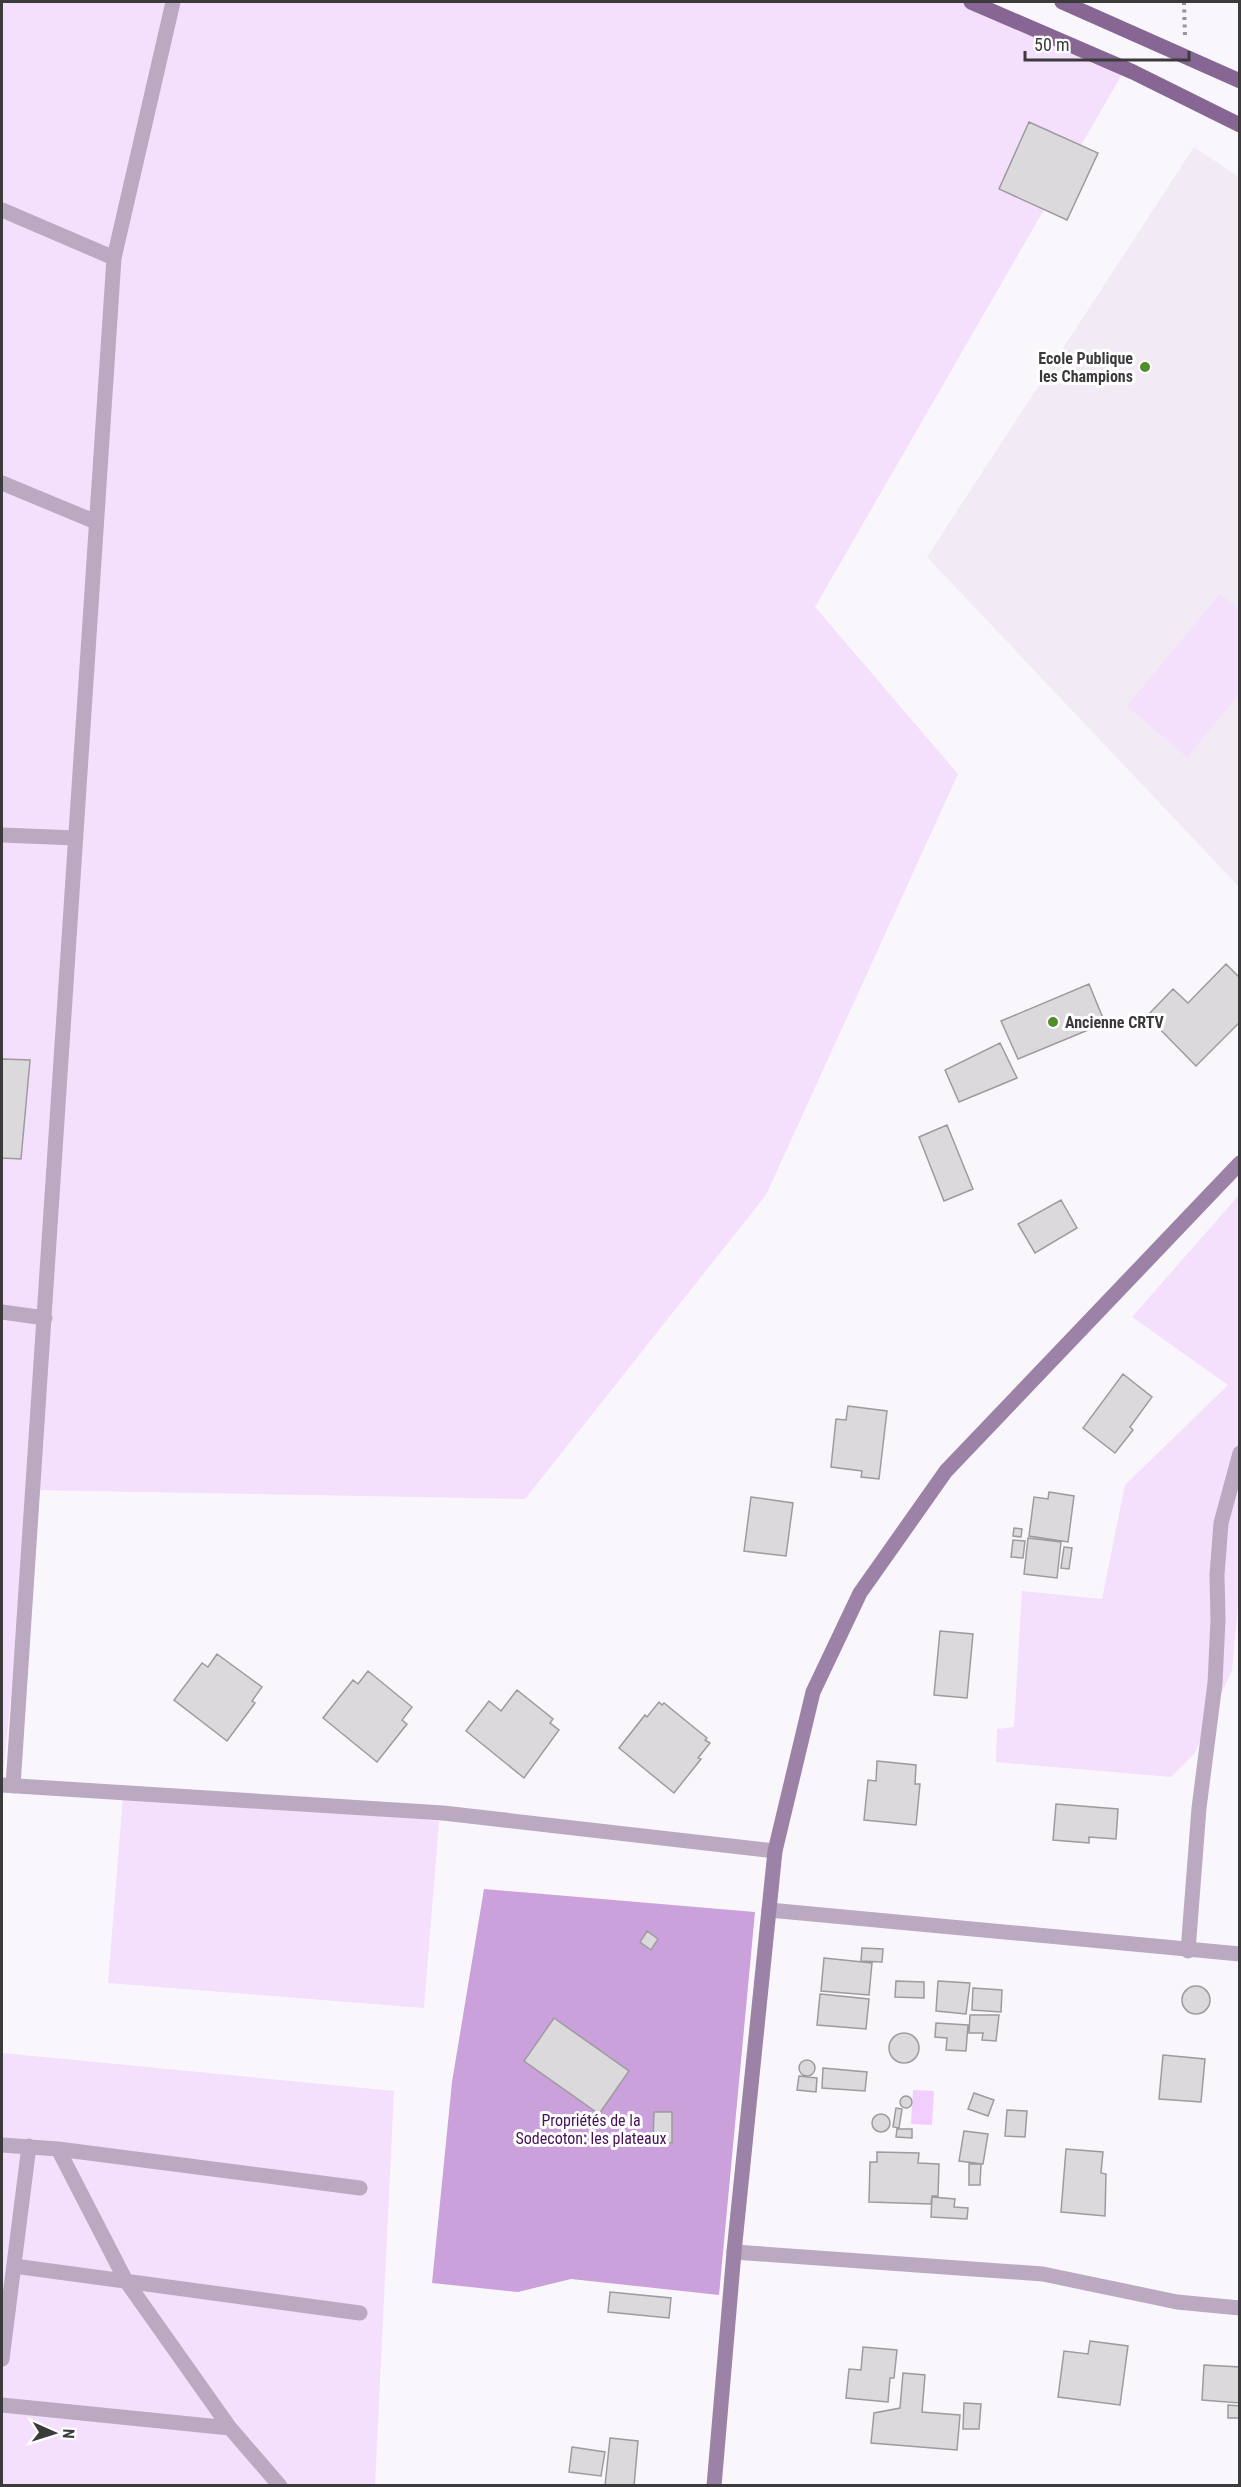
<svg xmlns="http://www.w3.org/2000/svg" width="1241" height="2487" font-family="'Roboto Condensed',sans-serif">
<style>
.built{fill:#f2eaf5}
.green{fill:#f4dffc}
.forest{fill:#cba1db}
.water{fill:#f1cefe}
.building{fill:#dcd9dd;stroke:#9d9b9e;stroke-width:1.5}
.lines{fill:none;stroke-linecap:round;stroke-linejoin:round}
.path{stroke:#969497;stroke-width:4;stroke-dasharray:3 4.5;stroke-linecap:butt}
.street{stroke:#bba9c2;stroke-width:15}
.secondary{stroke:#9d82a7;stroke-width:15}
.primary{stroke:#876693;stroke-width:15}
.poi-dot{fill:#4f8d2d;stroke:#fff;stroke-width:2}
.labels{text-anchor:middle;stroke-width:6;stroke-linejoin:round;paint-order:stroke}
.poi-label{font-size:16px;font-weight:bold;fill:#3c3b3c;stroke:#fff;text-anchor:end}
.park-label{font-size:16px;fill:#451156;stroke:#fff}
</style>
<rect width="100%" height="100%" fill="#faf7fc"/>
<!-- built -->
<path class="built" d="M1194,147l45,30v710l-312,-330z"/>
<!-- green -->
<path class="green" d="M2,2h989l138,60 -314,545 143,167 -192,421 -241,304 -494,-9 -28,287 -1,41z
M1220,594l19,16v84l-52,63 -60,-51z
M1239,1195l1,387 -8,88 -37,83 -24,24 -175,-15 1,-33 17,-2 8,-136 80,8 23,-114 103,-100 -96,-68z
M123,1796l316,25 -15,187 -316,-25z
M2,2053l392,38 -19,394h-373z"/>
<!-- forest -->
<path class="forest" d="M484,1889l271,23 -36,383 -148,-16 -53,13 -86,-9 20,-201z"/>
<!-- water -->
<path class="water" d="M913,2090l21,1 -2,34 -21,-1z"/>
<!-- building -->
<path class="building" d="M1029,122l69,31 -31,67 -68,-31z
M1226,964l14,14v44l-44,44 -49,-50 26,-27 15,14z
M1089,984l16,39 -87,36 -17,-38z
M1000,1043l17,35 -58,24 -14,-32z
M2,1059l28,1 -9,99 -19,-1z
M947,1125l26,64 -29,12 -25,-64z
M1061,1200l16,28 -42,25 -17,-29z
M1123,1374l29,23 -22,30 3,3 -18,23 -32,-25z
M848,1406l39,5 -8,68 -18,-2 1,-6 -31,-4 5,-48 10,1z
M1049,1492l25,4 -6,46 -39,-6 5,-39 14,2z
M751,1497l42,6 -7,53 -42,-5z
M1014,1528l8,1 -1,8 -8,-1z
M1028,1538l33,4 -4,36 -33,-4z
M1013,1540l12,1 -2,17 -12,-1z
M1064,1547l8,1 -3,21 -8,-1z
M940,1631l33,3 -6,64 -33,-3z
M217,1654l45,33 -10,14 3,2 -28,38 -53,-41 28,-37 6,4z
M368,1671l44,36 -10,13 5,4 -30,38 -54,-44 30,-38 5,4z
M517,1690l36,29 -3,4 9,7 -35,48 -58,-47 23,-30 12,10z
M659,1702l3,3 2,-2 43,35 -2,2 5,3 -12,15 3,1 -27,34 -55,-45 26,-33 2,2z
M877,1761l39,4 -1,19h5l-4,41 -52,-5 4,-40 8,1z
M1056,1804l62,5 -2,30 -27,-2v6l-36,-3z
M647,1931l11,8 -7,11 -11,-8z
M862,1948l21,1 -1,13 -21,-1z
M824,1958l48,5 -3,32 -48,-4z
M896,1981l28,1v16l-29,-1z
M938,1981l32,2 -4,31 -30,-3z
M1182 2000a14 14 0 1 1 28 0a14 14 0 1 1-28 0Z
M973,1988l29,2 -1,22 -29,-2z
M820,1994l49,5 -3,30 -49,-4z
M970,2015h29l-3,26 -14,-1 1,-7h-14z
M554,2018l75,53 -30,43 -75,-53z
M936,2023l32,2 -2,26 -20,-1 1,-12 -12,-1z
M889 2048a15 15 0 1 1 30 0a15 15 0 1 1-30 0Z
M1163,2055l42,4 -4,43 -42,-3z
M799 2068a8 8 0 1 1 16 0a8 8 0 1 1-16 0Z
M823,2068l44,4 -2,19 -43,-3z
M799,2076l18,2 -1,14 -19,-2z
M974,2093l20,7 -6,16 -20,-7z
M900 2102a6 6 0 1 1 12 0a6 6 0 1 1-12 0Z
M896,2108l6,1 -3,19 -6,-1z
M1007,2110l20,1 -2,26 -20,-1z
M654,2112h18v31l-19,-1z
M872 2123a9 9 0 1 1 18 0a9 9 0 1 1-18 0Z
M897,2129h15v9l-16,-1z
M964,2131l24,3 -5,30 -24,-3z
M1066,2149l37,3 -2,21 5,1 -1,42 -44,-4z
M877,2152l42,1 -1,10 21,1 -1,32h-6l-1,8 -62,-2 1,-40h7z
M969,2164h12l-1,21h-11z
M932,2197l23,2 -1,8 14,1 -1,11 -36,-2z
M610,2292l61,6 -2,20 -61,-6z
M1090,2341l38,5 -8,59 -62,-8 6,-46 24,3z
M863,2347l34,3 -3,28h-4l-2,24 -42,-4 3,-29 12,1z
M1204,2365l36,2v36l-38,-3z
M903,2373l22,2 -3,37 38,3 -3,35 -86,-7 3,-30 26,-5z
M964,2403l17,1 -2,25h-16z
M1228,2405l12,1v12h-12z
M610,2438l28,3 -4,45h-29z
M572,2447l33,5 -4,24 -32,-4z"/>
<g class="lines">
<!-- path -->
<path class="path" d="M1184,2l1,35"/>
<!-- street -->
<path class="street" d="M2,210l112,48
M2,483l94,39
M2,835l74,3
M2,1312l43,6
M2,1785l441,28 332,38
M13,1786l101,-1528 59,-256
M769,1910l471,44
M1188,1951l11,-143 16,-125 3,-63 -1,-45 4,-52 19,-70
M2,2145l56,4 302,39
M58,2149l68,132 104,147 50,58
M734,2252l309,22 134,28 63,6
M14,2266l346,47
M2,2359l27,-213
M2,2405l228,23"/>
<!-- secondary -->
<path class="secondary" d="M714,2486l20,-234 41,-401 38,-159 47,-99 86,-122 294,-308"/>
<!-- primary -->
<path class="primary" d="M971,2l162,70 107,53
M1062,2l178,79"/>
</g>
<!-- markers -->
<g class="poi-dot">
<circle cx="1145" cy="367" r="6"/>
<circle cx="1053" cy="1022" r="6"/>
</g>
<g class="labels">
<!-- poi labels -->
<g class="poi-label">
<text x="1133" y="364">Ecole Publique<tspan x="1133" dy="18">les Champions</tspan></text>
<text x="1065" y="1028" text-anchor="start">Ancienne CRTV</text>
</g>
<!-- park labels -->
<g class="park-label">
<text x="591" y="2126">Propriétés de la<tspan x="591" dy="18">Sodecoton: les plateaux</tspan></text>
</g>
</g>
<!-- border -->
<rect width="1241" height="2487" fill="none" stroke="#3c3b3c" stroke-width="6"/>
<!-- north arrow -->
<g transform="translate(54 2433) rotate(93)" stroke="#ffffff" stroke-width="4.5" paint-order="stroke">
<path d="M0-4.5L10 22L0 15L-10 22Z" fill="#3c3b3c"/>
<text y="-9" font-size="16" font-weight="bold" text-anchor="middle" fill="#3c3b3c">N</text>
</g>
<!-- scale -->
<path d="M1025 51v9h164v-9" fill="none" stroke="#3c3b3c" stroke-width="3"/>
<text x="1034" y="51" font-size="18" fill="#3c3b3c" stroke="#ffffff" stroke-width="4.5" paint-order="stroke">50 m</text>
</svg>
